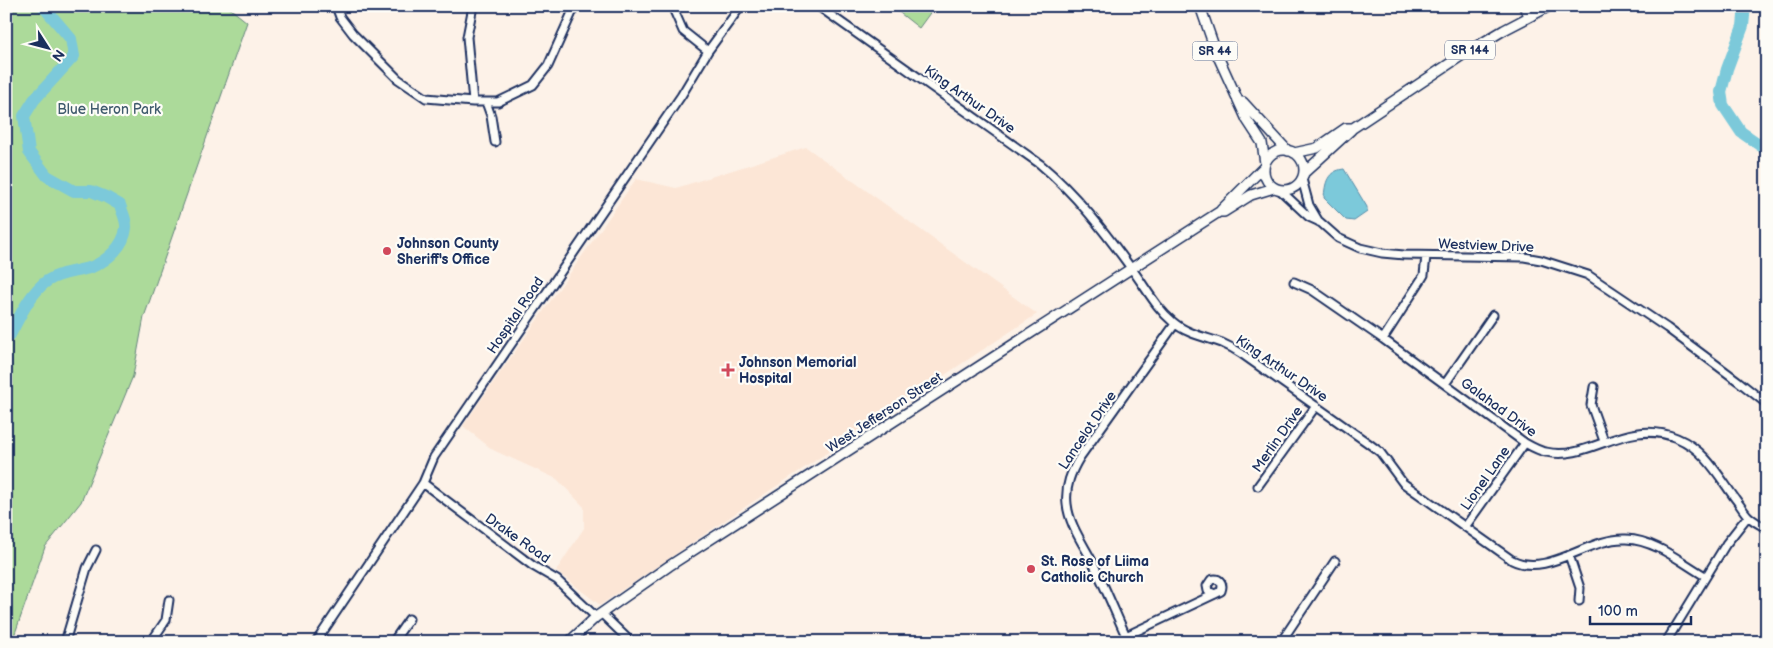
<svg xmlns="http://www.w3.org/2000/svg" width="1773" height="648" font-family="'Balsamiq Sans',sans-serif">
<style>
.built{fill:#fce6d6}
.green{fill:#acda9a;stroke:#64847c}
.water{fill:#7bc9da;stroke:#558ba8}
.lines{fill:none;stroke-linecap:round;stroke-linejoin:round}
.stream{stroke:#558ba8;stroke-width:2}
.river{stroke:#7bc9da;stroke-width:12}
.minor-casing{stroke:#1b2f5e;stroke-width:11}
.major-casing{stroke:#1b2f5e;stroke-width:12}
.minor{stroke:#fdfcf7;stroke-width:7}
.major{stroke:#fdfcf7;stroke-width:9}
.poi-dot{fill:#d1495b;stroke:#fdfcf7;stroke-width:2}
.labels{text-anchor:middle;stroke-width:4.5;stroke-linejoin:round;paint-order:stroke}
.shield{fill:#fdfcf7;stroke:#5f6c8c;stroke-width:1}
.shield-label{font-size:12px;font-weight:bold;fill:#1b2f5e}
.street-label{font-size:14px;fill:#1b2f5e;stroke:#fdfcf7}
.park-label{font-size:14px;fill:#3f5a6d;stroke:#fdfcf7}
.poi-label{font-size:14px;font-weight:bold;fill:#1b2f5e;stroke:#fdfcf7;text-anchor:start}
</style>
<rect width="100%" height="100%" fill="#fdf2e8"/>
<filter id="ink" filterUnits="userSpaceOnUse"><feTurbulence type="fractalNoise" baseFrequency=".02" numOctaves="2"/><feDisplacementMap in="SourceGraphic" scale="10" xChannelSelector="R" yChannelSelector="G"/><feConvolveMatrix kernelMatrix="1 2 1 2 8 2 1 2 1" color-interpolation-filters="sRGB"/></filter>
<g filter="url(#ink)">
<!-- built -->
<path class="built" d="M806,147l231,167 -298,197 -139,94 -44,-34 28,-43v-21l-27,-28 -64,-29 -30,-24 173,-247 40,9z"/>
<!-- green -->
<path class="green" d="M6,6h221l20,16 -103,295 -11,59 -52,126 -36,45 -33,95h-6z
M891,6h44l-16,22z"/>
<!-- water -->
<path class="water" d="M1344,169l23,38v5l-13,9 -8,-1 -22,-22c1,-15 3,-27 20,-29z"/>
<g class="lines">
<!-- stream -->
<path class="stream" d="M1759,642l8,-19"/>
<!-- river -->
<path class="river" d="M1745,6l-2,20 -16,43 -6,23 2,13 18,27 26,18
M6,337l4,-2c10,-19 20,-42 37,-54 13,-9 31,-9 45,-14 16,-7 32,-21 34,-39 1,-7 -4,-16 -6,-23l-14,-8 -15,-6h-17l-27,-15 -18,-24 -5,-36 10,-16 40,-44 -3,-17 -28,-33"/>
<!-- minor casing -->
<g class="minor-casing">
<path id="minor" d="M336,6l4,11 13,17 45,45 28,19 47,4h25l35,-17 15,-19 27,-60
M672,6l11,25 25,20
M818,6l222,158c36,30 64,67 91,104 14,18 24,39 42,54 14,12 32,15 49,21 7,3 14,7 20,11l126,89 12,9 23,31 109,77c36,18 76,-23 114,-21 29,1 55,23 79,37
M1523,6l6,11
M473,102l-6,-65 6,-31
M486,102l5,14 4,26
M1302,179l7,26 10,17
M1280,190l29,27 11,5 18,16 22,10 22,5 22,2 120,2 17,3 47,15 79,53 71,53 29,23
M1294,282l18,8 71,49 142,104c7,4 14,8 21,9 44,10 79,-35 131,-14 29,12 42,39 60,63 3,4 7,11 11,15 5,5 13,9 19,13
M1383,339l38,-59 3,-5 2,-19
M1445,384l48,-69
M1594,387l-3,18 13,36
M423,483l110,83 24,14 39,37
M1258,486l58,-80
M1465,527l60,-84
M1569,555l11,33 -1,13
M602,614l29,28
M1126,636l89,-42 -7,-3 -1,-5 4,-6c8,-3 13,3 10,11l-6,3
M65,642l22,-74 9,-18
M151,642l15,-22 3,-20
M316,642l107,-159 11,-26 247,-361 27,-45 33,-45
M393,642l16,-23
M1127,642l-1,-6c-11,-24 -21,-49 -33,-73 -9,-18 -24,-38 -26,-59 -2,-18 4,-32 13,-47l95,-133
M1281,642l54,-81
M1666,642l60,-98 22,-28"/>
</g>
<!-- major casing -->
<g class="major-casing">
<path id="major" d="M1200,6l16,46 31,68 15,23 3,20
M1243,102l45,49
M1264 170a20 20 0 1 1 40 0a20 20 0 1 1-40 0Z
M1294,153l23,-5 29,-20h7l114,-76 37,-22 46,-24
M1304,173l47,-43
M1221,210l43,-43
M569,642l27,-25 73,-51 550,-354h5l27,-17 23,-7"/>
</g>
<!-- minor -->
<use href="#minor" class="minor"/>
<!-- major -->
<use href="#major" class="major"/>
</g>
</g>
<!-- markers -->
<g class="poi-dot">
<circle cx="387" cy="251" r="5"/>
<path d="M725.5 362.5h5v5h5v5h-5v5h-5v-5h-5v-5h5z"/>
<circle cx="1031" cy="569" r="5"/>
</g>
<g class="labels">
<!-- shield labels -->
<g class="shield">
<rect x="1445" y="40.5" width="50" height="19" rx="4"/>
<rect x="1192.5" y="41.5" width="45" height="19" rx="4"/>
</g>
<g class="shield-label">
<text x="1470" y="54">SR 144</text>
<text x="1215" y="55">SR 44</text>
</g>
<!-- street labels -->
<g class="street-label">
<text transform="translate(970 99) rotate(35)" y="5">King Arthur Drive</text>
<text transform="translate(1486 245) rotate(2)" y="5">Westview Drive</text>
<text transform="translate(515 315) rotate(-56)" y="5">Hospital Road</text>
<text transform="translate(1282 368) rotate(34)" y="5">King Arthur Drive</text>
<text transform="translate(1499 407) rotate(36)" y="5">Galahad Drive</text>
<text transform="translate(884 412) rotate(-33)" y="5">West Jefferson Street</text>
<text transform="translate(1087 430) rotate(-56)" y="5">Lancelot Drive</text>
<text transform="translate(1277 439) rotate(-55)" y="5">Merlin Drive</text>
<text transform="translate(1485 478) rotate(-55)" y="5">Lionel Lane</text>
<text transform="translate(518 538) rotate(35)" y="5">Drake Road</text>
</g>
<!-- park labels -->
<g class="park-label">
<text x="109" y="114">Blue Heron Park</text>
</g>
<!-- poi labels -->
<g class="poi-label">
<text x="397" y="248">Johnson County<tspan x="397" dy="16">Sheriff's Office</tspan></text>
<text x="739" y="367">Johnson Memorial<tspan x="739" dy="16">Hospital</tspan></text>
<text x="1041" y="566">St. Rose of Liima<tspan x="1041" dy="16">Catholic Church</tspan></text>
</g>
</g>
<!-- margin -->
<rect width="1773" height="648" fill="none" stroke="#fdfcf7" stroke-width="25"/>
<rect x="12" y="12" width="1748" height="623" fill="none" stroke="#1b2f5e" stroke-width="2" filter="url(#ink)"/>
<!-- north arrow -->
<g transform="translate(48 48) rotate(126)" stroke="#fdfcf7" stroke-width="4" paint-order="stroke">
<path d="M0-4L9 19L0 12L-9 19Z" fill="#1b2f5e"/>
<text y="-8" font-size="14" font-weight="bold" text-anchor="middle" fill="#1b2f5e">N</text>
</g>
<!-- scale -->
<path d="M1590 616v8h101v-8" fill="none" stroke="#1b2f5e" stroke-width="2.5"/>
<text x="1598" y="616" font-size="15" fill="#1b2f5e" stroke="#fdfcf7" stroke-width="4" paint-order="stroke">100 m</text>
</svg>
